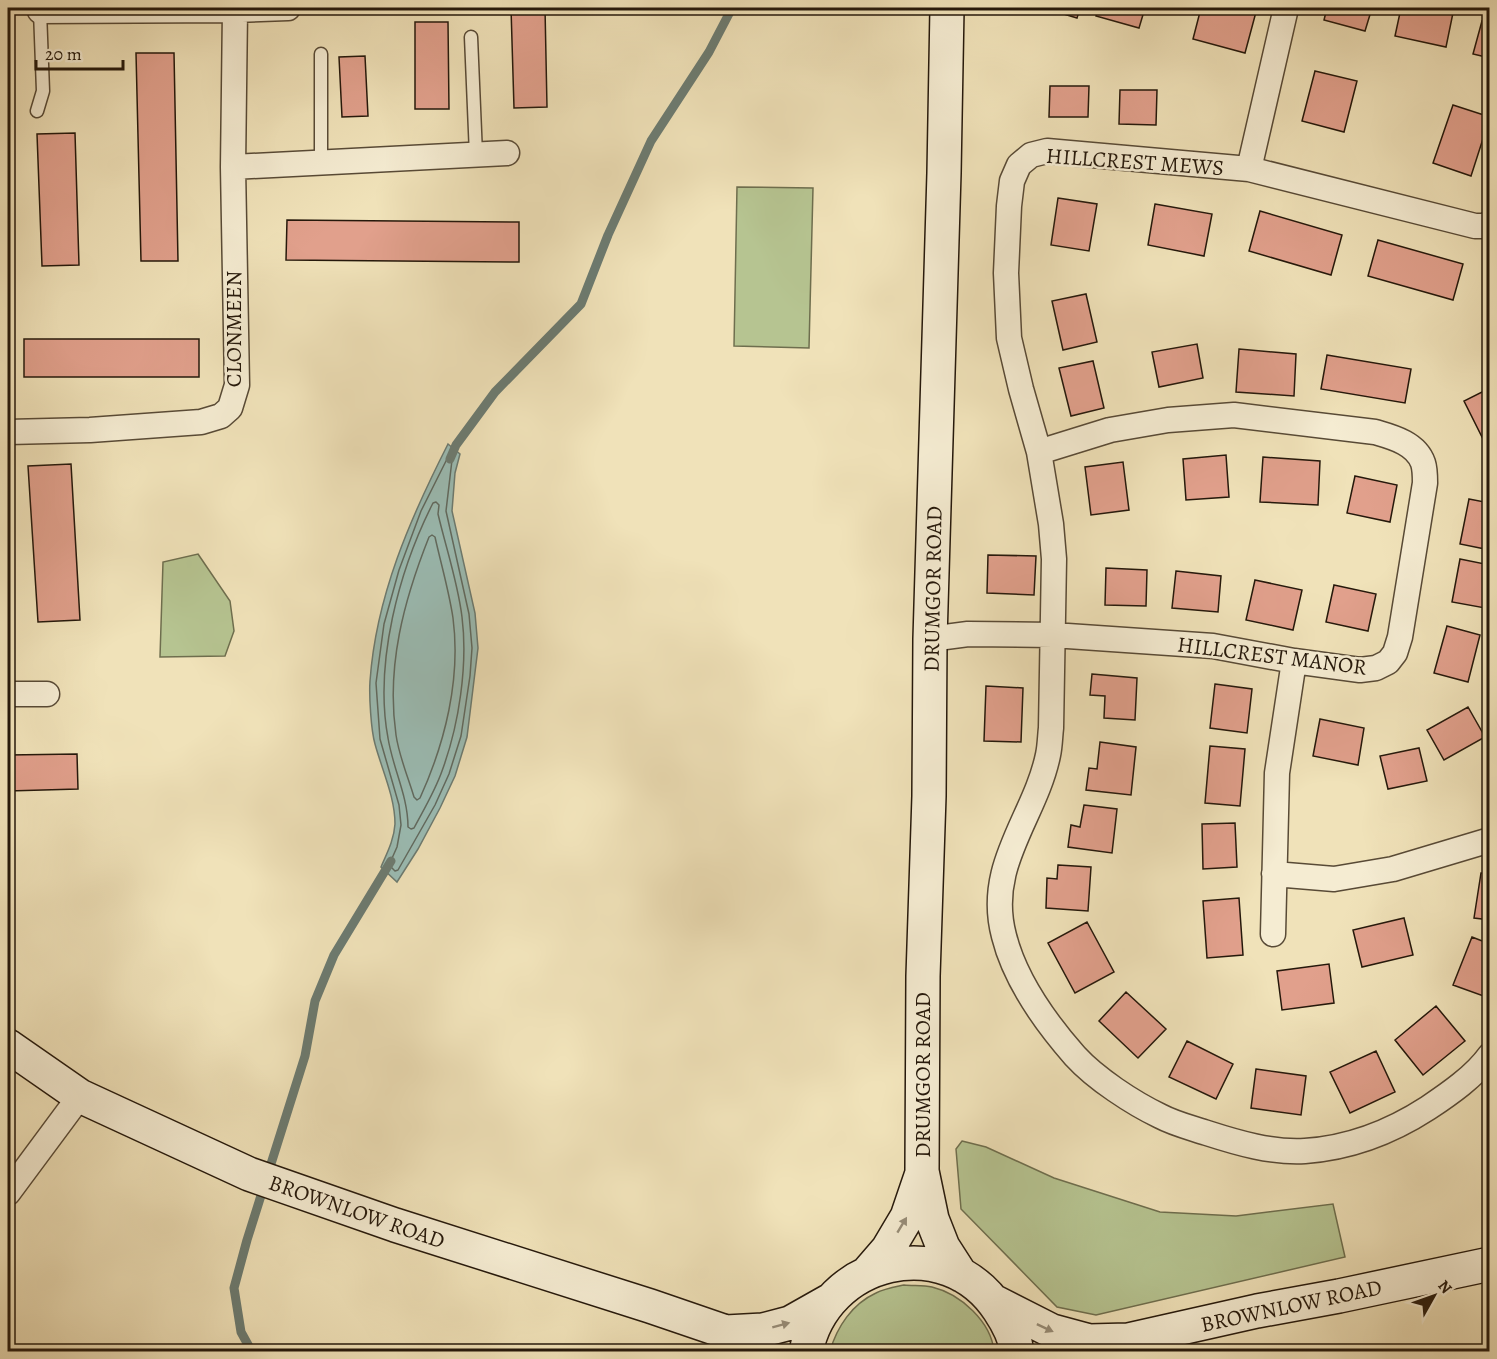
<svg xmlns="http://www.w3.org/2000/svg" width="1497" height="1359" font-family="Alegreya,serif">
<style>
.green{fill:#b6c491;stroke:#6e6e4e;stroke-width:1.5}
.water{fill:#9bbdb5;stroke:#6c7b71;stroke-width:1.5}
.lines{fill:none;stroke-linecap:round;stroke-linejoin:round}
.shore{stroke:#606a60;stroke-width:1.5}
.stream{stroke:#6c7b71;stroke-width:9}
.building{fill:#e1a08c;stroke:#25180b;stroke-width:1.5}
.lane-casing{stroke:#584a36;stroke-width:15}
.street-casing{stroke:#584a36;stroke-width:27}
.secondary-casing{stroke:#25180b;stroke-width:36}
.lane{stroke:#f5ecd2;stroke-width:12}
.street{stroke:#f5ecd2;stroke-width:24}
.secondary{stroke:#f5ecd2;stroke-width:33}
.oneway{fill:#978d78}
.labels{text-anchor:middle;stroke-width:5;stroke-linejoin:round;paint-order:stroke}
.street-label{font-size:22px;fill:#25180b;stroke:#f5ecd2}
</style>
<rect width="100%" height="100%" fill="#f0e2b9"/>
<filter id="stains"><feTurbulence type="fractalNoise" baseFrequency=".00333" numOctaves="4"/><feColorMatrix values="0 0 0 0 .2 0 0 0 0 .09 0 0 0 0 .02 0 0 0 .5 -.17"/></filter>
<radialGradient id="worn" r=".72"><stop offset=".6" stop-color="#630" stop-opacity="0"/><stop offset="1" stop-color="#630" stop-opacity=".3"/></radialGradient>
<!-- green -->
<path class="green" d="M737,187l76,1 -4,160 -75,-2z
M198,554l32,47 4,30 -9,25 -65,1 3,-95z
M962,1141l24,6 68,31 106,34 76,4 97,-12 12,53 -249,58 -39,-8 -96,-98 -5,-60z
M904,1285c9,1 19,0 28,2 29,7 59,35 62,64h-164c7,-24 22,-47 46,-58 8,-4 19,-6 28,-8z"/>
<!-- water -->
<path class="water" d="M448,444l12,10 -5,19 -3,38 23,102 3,35 -11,89 -12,39 -15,32 -22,41 -21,33 -16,-15c6,-14 13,-27 14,-43 0,-27 -13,-54 -20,-80 -4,-14 -6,-48 -5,-63 6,-85 40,-162 78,-237z"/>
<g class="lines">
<!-- shore -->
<path class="shore" d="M448,457l4,3 -6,51 23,103 3,34 -2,28 -9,60 -12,38 -14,31 -37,65 -3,1 -6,-6 8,-18 4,-22 -2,-20 -19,-66 -4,-56 8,-59 15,-54 22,-59z
M436,502l3,3 -1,9c8,34 20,69 24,103 6,48 -3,108 -20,154 -7,20 -18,38 -28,57l-3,1 -3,-2c0,-31 -15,-58 -20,-89 -14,-75 11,-168 45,-235z
M432,535l3,2c6,27 14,54 18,81 8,61 -8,125 -33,180l-3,2 -3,-3c-6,-20 -15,-41 -18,-62 -10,-69 8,-135 33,-198z"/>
<!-- stream -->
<path class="stream" d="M450,459l6,-14 39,-53 86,-88 27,-69 43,-94 58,-89 23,-44
M252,1352l-11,-20 -7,-44 13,-48 58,-184 10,-55 19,-46 57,-94"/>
</g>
<!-- building -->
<path class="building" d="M511,8h34l2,99 -33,1z
M1044,8h36l-3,10z
M1098,8h47l-6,20 -43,-12z
M1201,8h39l16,4 -11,41 -52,-14z
M1327,8h45l-7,23 -41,-11z
M1401,8h53l-8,39 -51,-11z
M1482,21l8,2v35l-17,-4z
M415,22h33l1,87h-34z
M136,53h38l4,208h-37z
M365,56l3,60 -26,1 -3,-60z
M1315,71l42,10 -13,51 -42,-11z
M1050,86h39l-1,31h-39z
M1120,90h37l-1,35 -37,-1z
M1453,105l37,12 -19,59 -38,-13z
M75,133l4,132 -37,1 -5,-132z
M1058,198l39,6 -8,47 -38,-6z
M1155,204l57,10 -8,42 -56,-11z
M1260,211l82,24 -11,40 -82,-24z
M287,220l232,2v40l-233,-2z
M1378,240l85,24 -10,36 -85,-24z
M1086,294l11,48 -34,8 -11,-49z
M24,339h175v38h-175z
M1197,344l6,34 -44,9 -7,-35z
M1239,349l57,5 -2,42 -58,-4z
M1327,355l84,14 -6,34 -84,-14z
M1093,361l11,47 -33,8 -12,-48z
M1490,388v63h-1l-25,-50z
M1226,455l3,42 -43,3 -3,-41z
M1263,457l57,4 -2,44 -58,-3z
M1123,462l6,48 -38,5 -6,-48z
M71,464l9,156 -42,2 -10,-156z
M1355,476l42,9 -7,37 -43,-9z
M1469,499l21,4v47l-30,-6z
M988,555l48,1 -2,39 -47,-2z
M1460,559l30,6v17l-5,26 -33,-6z
M1106,568l41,2 -1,36 -41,-1z
M1176,571l45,5 -3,36 -46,-4z
M1255,580l47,10 -9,40 -47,-10z
M1334,585l42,9 -8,37 -42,-9z
M1447,626l33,9 -12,47 -34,-9z
M1092,674l45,4 -2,42 -31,-2 1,-22 -15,-1z
M1215,684l37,5 -5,44 -37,-5z
M986,686l37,2 -2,54 -37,-1z
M1468,707l17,30 -41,23 -17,-30z
M1320,719l44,9 -6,37 -45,-9z
M1100,742l36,5 -5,48 -45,-5 3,-22 8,1z
M1210,746l35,3 -5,57 -35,-3z
M1419,748l8,33 -39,8 -8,-33z
M77,754l1,35 -70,2v-36z
M1084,805l33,4 -5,44 -44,-6 3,-22 9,2z
M1235,823l2,44 -34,2 -1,-45z
M1058,865l33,2 -3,44 -42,-3 1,-30 10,1z
M1481,873l9,1v46l-16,-2z
M1239,898l4,57 -36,3 -4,-57z
M1404,918l9,37 -51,12 -9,-37z
M1087,922l27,50 -39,21 -27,-50z
M1472,937l18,7 -1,54 -36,-13z
M1329,964l5,39 -52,7 -5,-39z
M1126,992l40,37 -28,29 -39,-37z
M1436,1006l29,35 -42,34 -28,-35z
M1187,1041l46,23 -17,35 -47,-22z
M1376,1051l19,41 -45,21 -20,-41z
M1256,1069l50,7 -5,39 -50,-7z"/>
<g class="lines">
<!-- lane casing -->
<g class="lane-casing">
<path id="lane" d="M471,37l5,118
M321,54v109
M37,111l6,-20 -3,-80"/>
</g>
<!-- street casing -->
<g class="street-casing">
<path id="street" d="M40,8v3l195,-1 53,-2
M235,10l-2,157 274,-14
M1249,169l37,-161
M1490,223l-6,3h-9l-226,-57 -202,-18 -16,4 -12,10 -7,16 -3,25 -3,67 3,65 12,51 18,63 12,72 3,35 -3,169c-1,8 -1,18 -3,27 -13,63 -63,110 -44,181 11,44 42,87 71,120 21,23 58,47 85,60 15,8 32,12 47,17 31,10 65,20 98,18 44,-3 86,-19 123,-43 21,-14 47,-32 62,-53
M8,432l82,-2 111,-8 20,-6 9,-8 7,-23 -4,-218
M930,639l38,-5 85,1 160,11 81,15 66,9 16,-2 12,-6 7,-9 5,-16 25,-154c0,-6 0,-14 -2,-20 -7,-20 -31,-26 -48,-31l-141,-17 -66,5 -58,10 -71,22
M8,694h39
M1274,874l60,5 59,-10 97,-29
M1273,934l4,-161 17,-112
M8,1193l72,-97"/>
</g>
<!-- secondary casing -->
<g class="secondary-casing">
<path id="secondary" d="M947,8l-3,165 -14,466 -1,157 -6,180 -1,195 10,48 11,28 18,28
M8,1046l72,50 169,78 146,51 255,81 76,26 28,20
M869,1271l19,-22 19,-32 15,-44
M993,1301l59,30 37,10 39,-1 129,-29 82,-15 151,-32
M726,1332l37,-2 27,-7 39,-22
M806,1352c18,-93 140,-123 193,-42 8,12 16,26 18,42"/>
</g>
<!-- lane -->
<use href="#lane" class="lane"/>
<!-- street -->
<use href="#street" class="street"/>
<!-- secondary -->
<use href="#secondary" class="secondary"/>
</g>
<!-- one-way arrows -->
<defs><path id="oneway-solid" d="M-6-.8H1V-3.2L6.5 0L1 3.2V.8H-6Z" transform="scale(1.5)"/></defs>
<g class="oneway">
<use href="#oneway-solid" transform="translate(902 1225) rotate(-59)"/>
<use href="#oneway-solid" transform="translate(781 1325) rotate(-15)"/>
<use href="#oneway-solid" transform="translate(1045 1328) rotate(25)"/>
</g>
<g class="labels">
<!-- street labels -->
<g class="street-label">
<text transform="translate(1135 161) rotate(4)" y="8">HILLCREST MEWS</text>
<text transform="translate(233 329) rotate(-90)" y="8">CLONMEEN</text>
<text transform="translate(932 589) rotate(-89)" y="8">DRUMGOR ROAD</text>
<text transform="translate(1272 655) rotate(7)" y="8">HILLCREST MANOR</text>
<text transform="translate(922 1075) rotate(-90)" y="8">DRUMGOR ROAD</text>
<text transform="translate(357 1211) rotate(19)" y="8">BROWNLOW ROAD</text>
<text transform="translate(1291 1305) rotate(-12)" y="8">BROWNLOW ROAD</text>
</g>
</g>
<!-- margin -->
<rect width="1497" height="1359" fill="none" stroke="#f0e2b9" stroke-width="30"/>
<rect x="9" y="9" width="1479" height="1341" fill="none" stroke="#25180b" stroke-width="3"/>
<rect x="15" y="15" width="1467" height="1329" fill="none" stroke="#25180b" stroke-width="1.5"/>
<!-- north arrow -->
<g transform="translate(1434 1296) rotate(50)" stroke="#f5ecd2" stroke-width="4.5" paint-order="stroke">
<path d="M0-4.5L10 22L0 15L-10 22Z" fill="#25180b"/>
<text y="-9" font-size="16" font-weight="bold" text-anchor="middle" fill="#25180b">N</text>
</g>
<!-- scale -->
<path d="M36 60v9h87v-9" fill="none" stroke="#25180b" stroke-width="3"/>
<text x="45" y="60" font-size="18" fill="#25180b" stroke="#f5ecd2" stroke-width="4.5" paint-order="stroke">20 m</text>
<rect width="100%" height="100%" filter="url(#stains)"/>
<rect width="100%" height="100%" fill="url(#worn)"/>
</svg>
